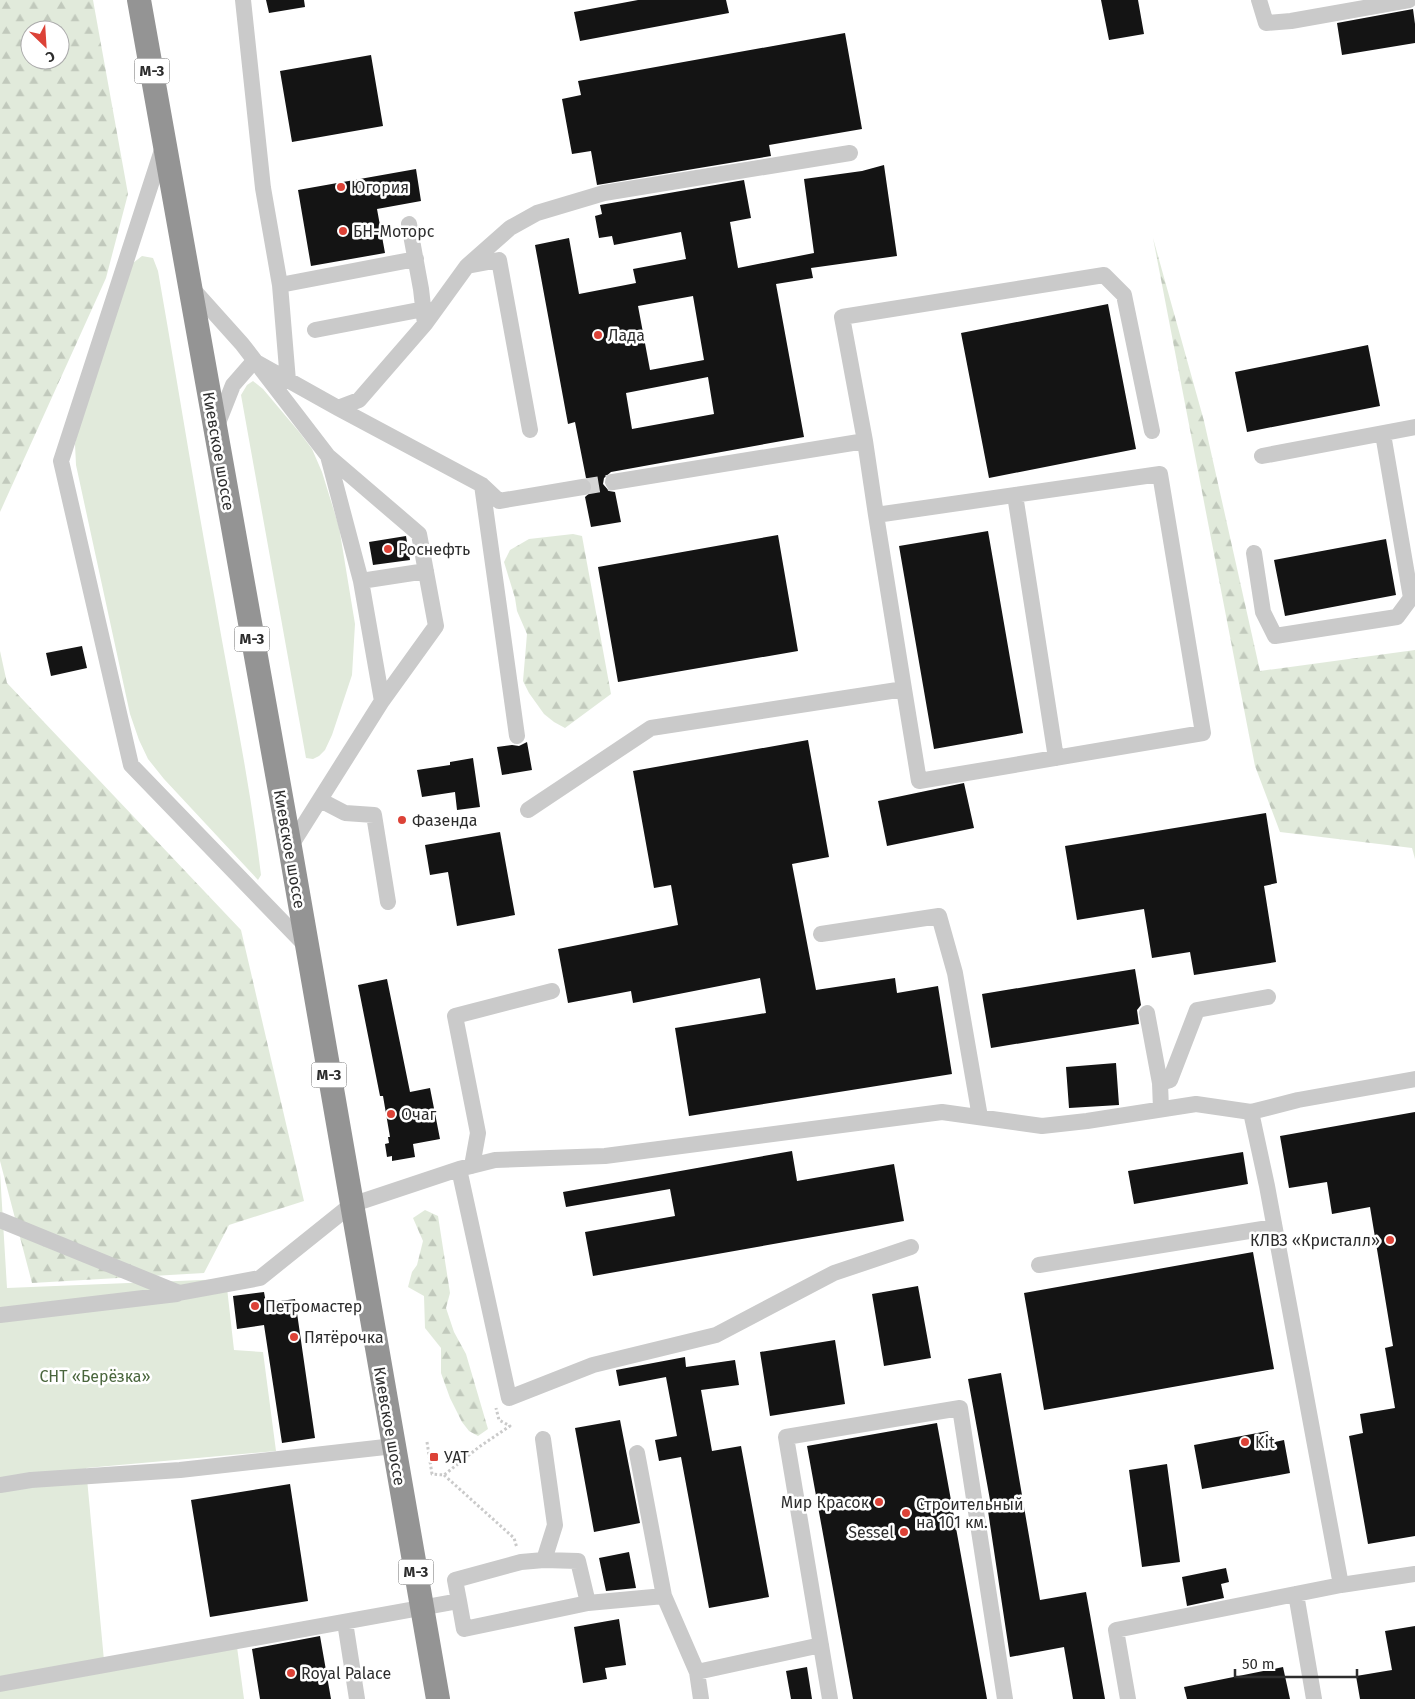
<svg xmlns="http://www.w3.org/2000/svg" width="1415" height="1699" font-family="'Fira Sans',sans-serif">
<style>
.green{fill:#e1eadb}
.forest{fill:url(#forest-firs);fill-rule:evenodd}
.building{fill:#141414;fill-rule:evenodd}
.lines{fill:none;stroke-linecap:round;stroke-linejoin:round}
.minor-tunnel{stroke:#d5d5d5;stroke-width:16;stroke-dasharray:16 8;stroke-linecap:butt}
.path{stroke:#cacaca;stroke-width:3;stroke-dasharray:2.5 2.5;stroke-linecap:butt}
.minor{stroke:#cacaca;stroke-width:16}
.highway{stroke:#949494;stroke-width:24}
.poi-dot{fill:#dc4237;stroke:#fff;stroke-width:2}
.labels{text-anchor:middle;stroke-width:5;stroke-linejoin:round;paint-order:stroke}
.shield{fill:#fff;stroke:#6c6c6c;stroke-width:1}
.shield-label{font-size:15px;font-weight:bold;fill:#2d2d2d}
.poi-label{font-size:16px;fill:#2d2d2d;stroke:#fff;text-anchor:start}
.street-label{font-size:16px;fill:#2d2d2d;stroke:#fff}
.park-label{font-size:16px;fill:#4a663d;stroke:#fff}
</style>
<defs>
<pattern id="forest-firs" width="22" height="20" patternUnits="userSpaceOnUse" patternTransform="scale(1.25)"><rect width="22" height="20" fill="#e1eadb"/><path d="M5 1l3.5 6h-7zM16 11l3.5 6h-7z" fill="#c1c9bc"/></pattern>
</defs>
<rect width="100%" height="100%" fill="#fff"/>
<!-- green -->
<path class="green" d="M142,256l11,2 5,13c19,108 36,217 56,324 16,94 36,186 47,280l-3,5 -94,-101 -16,-20 -9,-19 -9,-26 -54,-249 -1,-21 5,-22 53,-159z
M253,381l10,8 37,44 12,16 10,23 17,55 16,97 -3,51 -20,60 -7,15 -6,6 -6,3 -7,-1 -65,-363 6,-10z
M0,1172l7,116 219,-9 8,71 29,2 13,99 -190,17 19,203 132,-24 7,52h-244z"/>
<!-- forest -->
<path class="forest" d="M0,0h93l35,194 -22,84 -106,234zM30,30h30v30h-30z
M1153,238l51,183 56,250 155,-21v209l-3,-11 -132,-16 -25,-66z
M573,534l9,2 29,158 -46,34 -11,-6 -10,-8 -15,-21 -6,-12 4,-47 -10,-23 -2,-13 -11,-36 6,-12 19,-11z
M0,651l7,32 234,247 63,271 -75,24 -25,48 -172,10 -32,-122z
M425,1210l13,6 12,77 -4,15 8,24 12,22 22,75 -10,7 -9,-5 -7,-9 -12,-24 -9,-25v-25l-16,-20 -1,-32 -16,-9 4,-15 5,-7 6,-24 -10,-23z"/>
<!-- building -->
<path class="building" d="M266,0h38l1,7 -36,6z
M638,0h88l3,13 -149,28 -6,-29z
M1101,0h37l6,34 -35,6z
M1413,9l2,15v19l-73,12 -5,-32z
M845,33l17,96 -93,16 2,11 -174,29 -6,-34 -19,3 -10,-55 19,-4 -3,-14z
M371,55l12,71 -91,16 -12,-71z
M884,165l13,91 -86,12 2,10 -37,6 28,153 -193,35 -7,6 -1,6 6,7 6,1 6,30 -30,5 -6,-30 7,-6 1,-6 -3,-5 -4,-2 -11,-56 -7,2 -33,-179 34,-7 10,56 57,-11 -3,-14 53,-10 -5,-27 -67,13 -2,-9 -13,2 -4,-22 7,-2 -2,-9 144,-25 7,38 -21,4 8,46 76,-15 -10,-74 58,-8zM693,296l11,64 -54,10 -12,-64zM708,377l6,37 -82,15 -6,-36z
M416,169l5,32 -44,8 8,44 -74,13 -13,-76z
M1108,304l28,145 -147,29 -28,-145z
M1368,345l12,61 -133,26 -12,-60z
M988,531l35,202 -89,16 -35,-203z
M778,535l20,116 -180,31 -20,-115z
M406,536l4,24 -37,5 -4,-23z
M1386,539l10,56 -111,21 -11,-56z
M82,646l5,22 -36,8 -5,-23z
M808,740l21,117 -37,7 24,126 79,-12 2,15 41,-7 14,88 -263,42 -14,-88 91,-15 -6,-35 -127,25 -2,-12 -63,12 -10,-54 120,-24 -7,-40 -17,3 -21,-117z
M527,742l5,28 -30,5 -5,-28 15,-2 7,1z
M473,758l7,49 -23,3 -2,-18 -33,5 -5,-27 33,-5v-3z
M964,783l10,45 -87,18 -9,-45z
M1266,813l11,70 -13,3 12,76 -82,13 -4,-23 -38,6 -8,-49 -67,11 -12,-74z
M500,832l15,83 -58,11 -9,-54 -18,3 -5,-30z
M1135,969l6,36 -4,5 2,14 -148,24 -9,-54z
M387,979l23,113 20,-4 10,51 -27,5 2,13 -23,4v-5l-5,1 -2,-13 4,-1 -1,-6h2l-7,-41h-3l-22,-111z
M1116,1063l3,42 -50,3 -3,-41z
M1415,1112v424l-47,8 -19,-108 14,-3 -3,-19 35,-6 -10,-60 8,-2 -23,-139 -38,7 -5,-32 -38,6 -9,-52z
M792,1151l5,30 97,-17 10,57 -311,55 -8,-44 90,-16 -5,-27 -104,18 -3,-15z
M1243,1152l5,32 -114,20 -6,-33z
M1253,1252l21,117 -230,41 -20,-117z
M918,1286l13,72 -47,8 -12,-72z
M264,1292l2,11 29,-4 20,139 -33,5 -18,-118 -27,4 -4,-33z
M835,1340l10,64 -75,12 -10,-64z
M685,1357l1,10 49,-7 4,25 -38,5 11,61 29,-5 28,151 -60,11 -28,-151 -22,4 -4,-21 22,-4 -11,-59 -47,9 -3,-16z
M1001,1373l39,227 46,-8 19,107h-32l-9,-52 -54,10 -22,-146h4l-24,-132z
M620,1420l20,103 -46,9 -19,-104z
M937,1423l50,276h-134l-46,-253z
M1268,1431l2,12 14,-3 6,33 -88,16 -8,-44z
M1167,1464l13,98 -38,5 -13,-97z
M290,1484l18,117 -98,16 -19,-117z
M629,1552l7,36 -30,3 -7,-33z
M1226,1568l3,14 -8,2 3,14 -37,8 -5,-29z
M619,1619l7,46 -21,3 2,11 -24,4 -9,-56z
M1415,1626v73h-55l-4,-23 36,-6 -7,-39z
M320,1636l11,63h-71l-8,-50z
M807,1667l5,32h-21l-5,-28z
M1283,1667l7,32h-103l-3,-12z"/>
<g class="lines">
<!-- minor-tunnel -->
<path class="minor-tunnel" d="M583,487l30,-5"/>
<!-- path -->
<path class="path" d="M427,1442l5,32 12,1 35,-28 31,-21 -11,-6 -3,-12
M444,1475l70,63 3,10"/>
<!-- minor -->
<path class="minor" d="M243,0l20,188 17,97 8,96
M1259,0l7,23 25,-2 118,-21
M163,147l-102,314 70,304 175,181
M467,266l43,-38 27,-15 67,-20 246,-40
M280,285l136,-26
M190,286l52,58 86,112 91,78 17,92 -54,75 -92,146
M425,324l42,-58 32,-6 31,170
M315,330l109,-21
M338,408l21,-8 66,-76 -4,-35 -12,-65
M216,428l17,-43 21,-24 84,47 144,77 17,16 84,-14
M328,456l33,125 21,120
M1262,456l153,-29
M613,482l252,-41
M482,485l35,251
M1015,495l41,263
M876,515l-11,-74 -23,-124 262,-42 20,20 28,136
M1254,553l9,59 12,24 122,-19 14,-19 -28,-164
M361,581l65,-10
M320,800l25,13 29,2 14,87
M528,810l123,-82 253,-39 -28,-174 284,-41 43,259 -284,48 -15,-92
M821,934l118,-18 16,57 25,144
M1147,1013l13,70 1,26
M1160,1083l10,-3 27,-70 71,-13
M1251,1112l47,-12 117,-21
M472,1166l6,-33 -23,-117 97,-25
M459,1169l50,229 84,-33 123,-30 118,-62 77,-26
M0,1220l179,73 81,-15 91,-73 108,-36 36,-9 110,-4 337,-44 100,14 45,-5 109,-17 55,8 16,74 74,399 -225,45 12,69
M1039,1265l235,-38
M0,1315l177,-21
M543,1439l12,86 -11,35
M637,1453l27,143 33,76
M0,1485l31,-5 149,-10 214,-24
M1341,1585l74,-11
M1296,1594l18,105
M588,1603l76,-7
M345,1622l12,77
M0,1684l459,-83 5,28 124,-26 -10,-42 -34,-1 -23,2 -66,18 4,21
M701,1699l-4,-27 124,-27
M830,1699l-44,-262 174,-29 45,291"/>
<!-- highway -->
<path class="highway" d="M139,0l151,847 148,852"/>
</g>
<!-- markers -->
<g class="poi-dot">
<circle cx="341" cy="187" r="5"/>
<circle cx="343" cy="231" r="5"/>
<circle cx="598" cy="335" r="5"/>
<circle cx="388" cy="549" r="5"/>
<circle cx="402" cy="820" r="5"/>
<circle cx="391" cy="1114" r="5"/>
<circle cx="1390" cy="1240" r="5"/>
<circle cx="255" cy="1306" r="5"/>
<circle cx="294" cy="1337" r="5"/>
<circle cx="1245" cy="1442" r="5"/>
<rect x="429" y="1452" width="10" height="10" rx="2.5"/>
<circle cx="879" cy="1502" r="5"/>
<circle cx="906" cy="1513" r="5"/>
<circle cx="904" cy="1532" r="5"/>
<circle cx="291" cy="1673" r="5"/>
</g>
<g class="labels">
<!-- shield labels -->
<g class="shield">
<rect x="134.5" y="58.5" width="35" height="25" rx="4"/>
<rect x="234.5" y="626.5" width="35" height="25" rx="4"/>
<rect x="311.5" y="1062.5" width="35" height="25" rx="4"/>
<rect x="398.5" y="1559.5" width="35" height="25" rx="4"/>
</g>
<g class="shield-label">
<text x="152" y="76">М-3</text>
<text x="252" y="644">М-3</text>
<text x="329" y="1080">М-3</text>
<text x="416" y="1577">М-3</text>
</g>
<!-- poi labels -->
<g class="poi-label">
<text x="351" y="193">Югория</text>
<text x="353" y="237">БН-Моторс</text>
<text x="608" y="341">Лада</text>
<text x="398" y="555">Роснефть</text>
<text x="412" y="826">Фазенда</text>
<text x="401" y="1120">Очаг</text>
<text x="1380" y="1246" text-anchor="end">КЛВЗ «Кристалл»</text>
<text x="265" y="1312">Петромастер</text>
<text x="304" y="1343">Пятёрочка</text>
<text x="1255" y="1448">Kit</text>
<text x="444" y="1463">УАТ</text>
<text x="869" y="1508" text-anchor="end">Мир Красок</text>
<text x="916" y="1510">Строительный<tspan x="916" dy="18">на 101 км.</tspan></text>
<text x="894" y="1538" text-anchor="end">Sessel</text>
<text x="301" y="1679">Royal Palace</text>
</g>
<!-- street labels -->
<g class="street-label">
<text transform="translate(219 451) rotate(80)" y="6">Киевское шоссе</text>
<text transform="translate(290 849) rotate(80)" y="6">Киевское шоссе</text>
<text transform="translate(390 1426) rotate(80)" y="6">Киевское шоссе</text>
</g>
<!-- park labels -->
<g class="park-label">
<text x="95" y="1382">СНТ «Берёзка»</text>
</g>
</g>
<!-- north arrow -->
<g transform="translate(45 45) rotate(155)"><circle r="24" fill="#ffffff" stroke="#ababab"/>
<path d="M0-4L9 19L0 12L-9 19Z" fill="#dc4237"/>
<text y="-8" font-size="14" font-weight="bold" text-anchor="middle" fill="#2d2d2d">С</text>
</g>
<!-- scale -->
<path d="M1235 1669v8h122v-8" fill="none" stroke="#2d2d2d" stroke-width="2.5"/>
<text x="1242" y="1669" font-size="15" fill="#2d2d2d" stroke="#ffffff" stroke-width="4" paint-order="stroke">50 m</text>
</svg>
